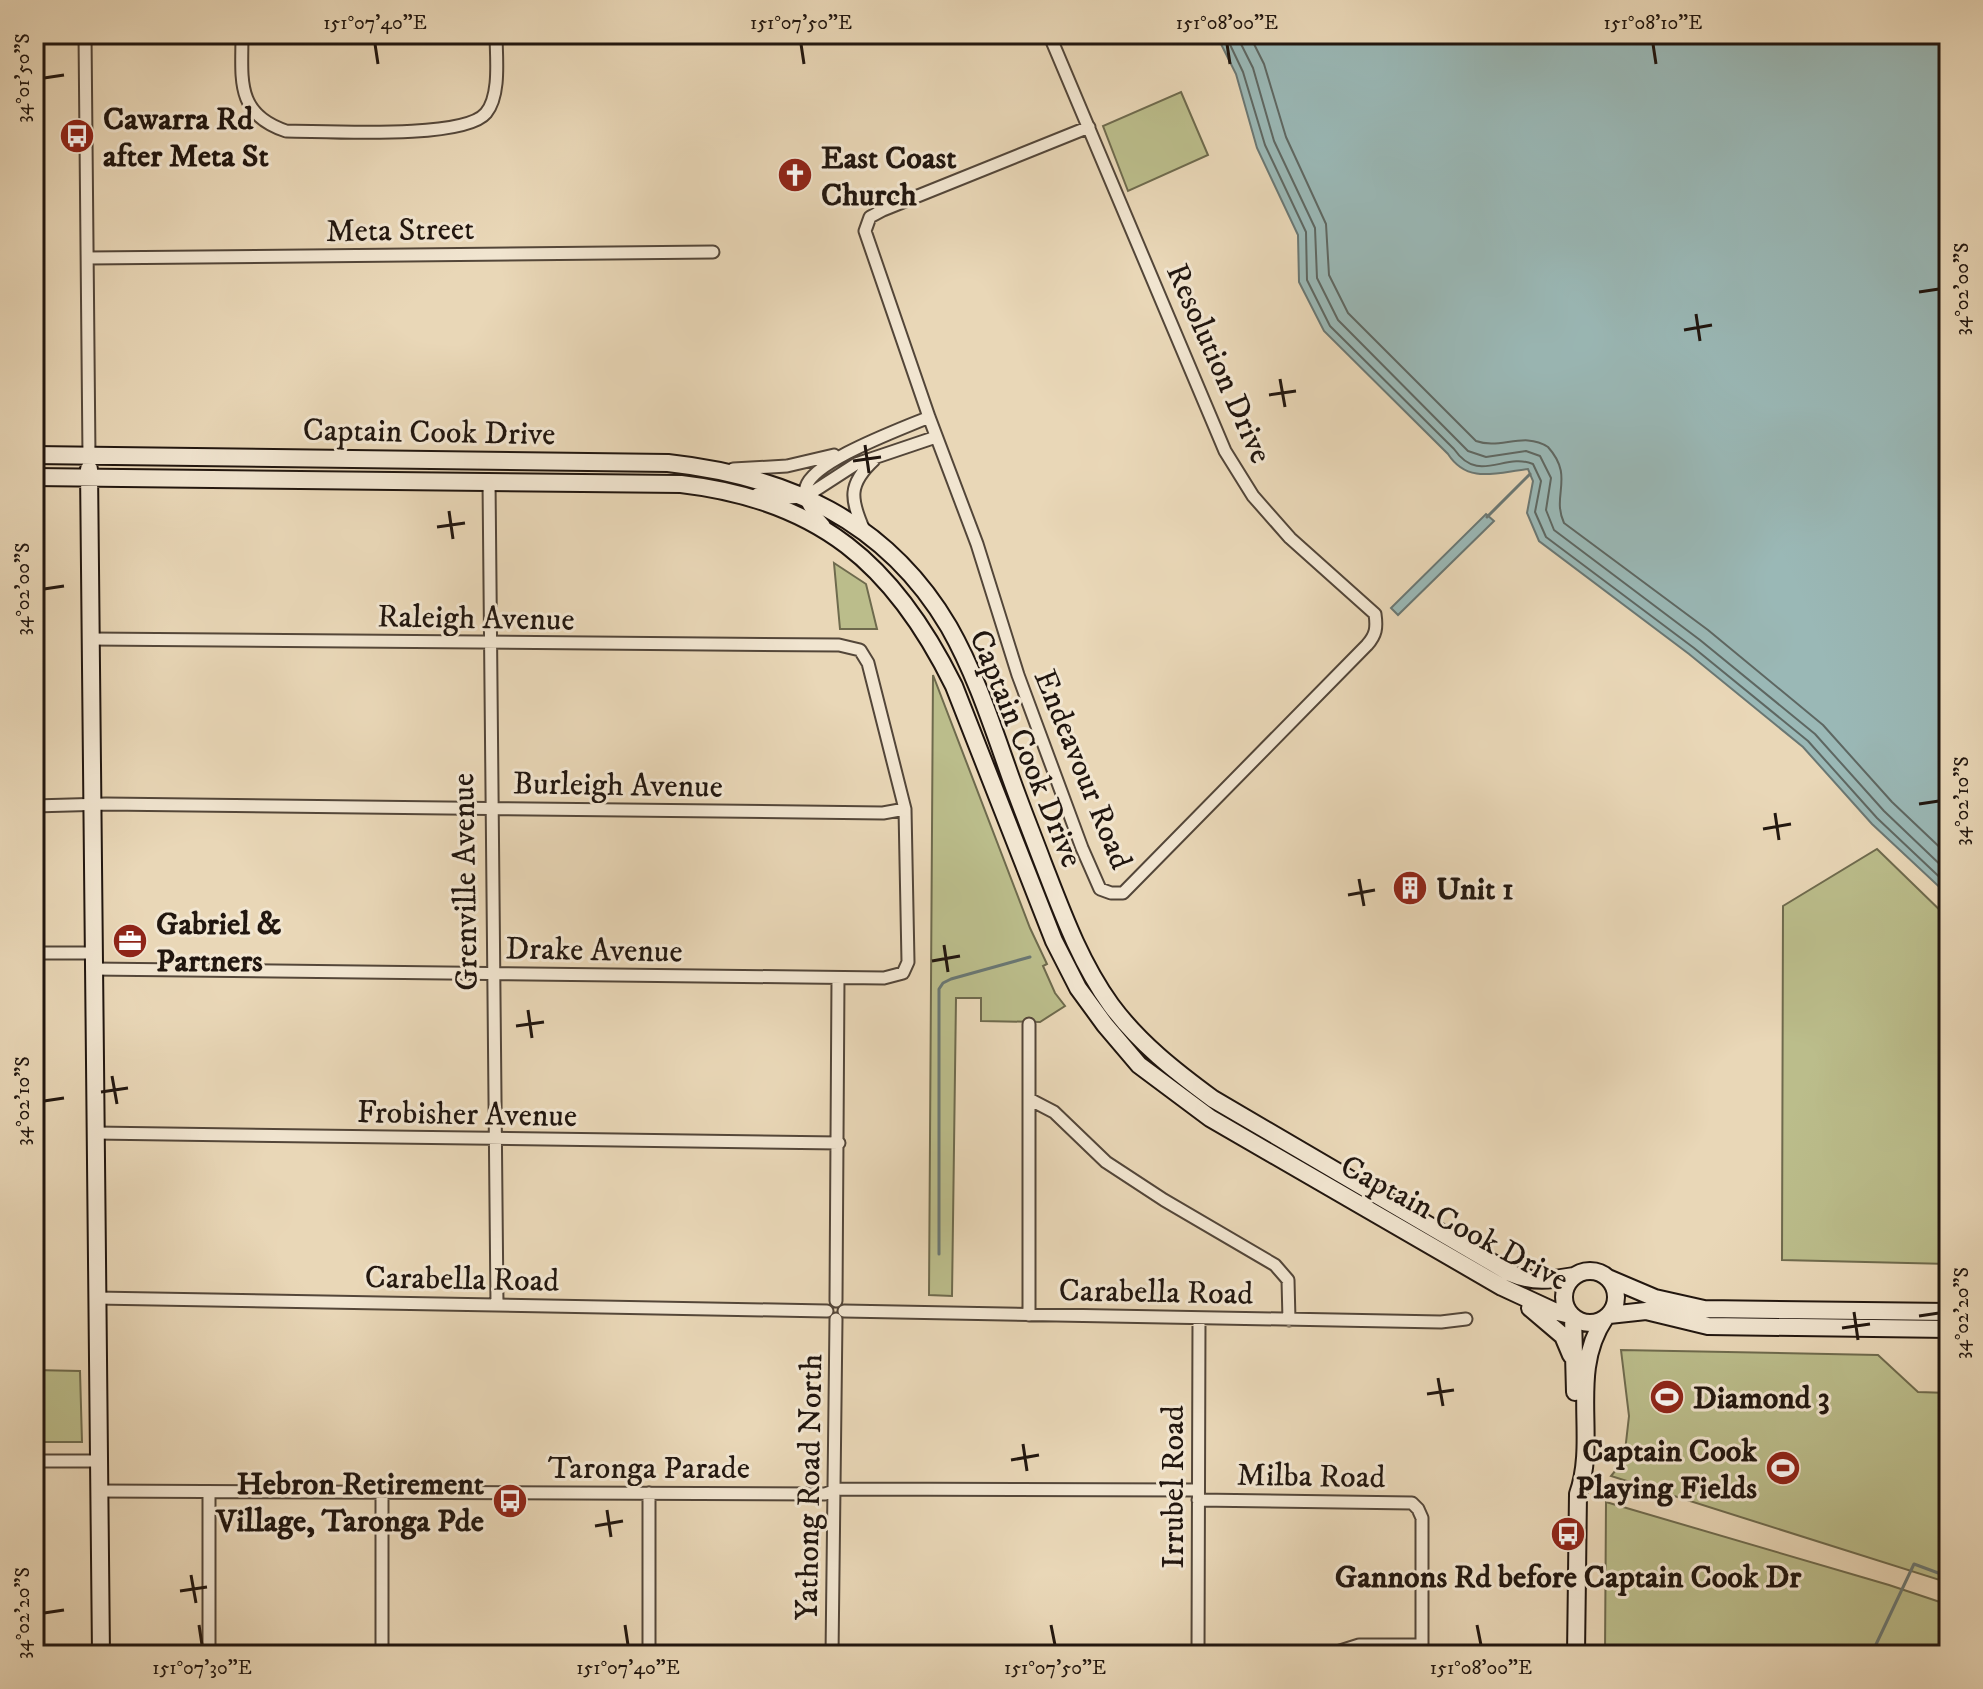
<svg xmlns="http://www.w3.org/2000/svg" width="1983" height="1689" font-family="'IM FELL DW Pica',serif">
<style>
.green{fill:#bbbd8b;stroke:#6e6a4d;stroke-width:2}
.water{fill:#9ab8b6;stroke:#6a7773;stroke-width:2}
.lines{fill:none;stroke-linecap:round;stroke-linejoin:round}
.shore{stroke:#5e6762;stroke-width:2}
.stream{stroke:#6a7773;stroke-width:3}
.street-casing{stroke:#534639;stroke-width:15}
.secondary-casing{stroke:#21160f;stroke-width:20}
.street{stroke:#f1e5d0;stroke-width:11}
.secondary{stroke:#f1e5d0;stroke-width:16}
.ticks{fill:none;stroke:#21160f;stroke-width:3}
.labels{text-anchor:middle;stroke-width:6;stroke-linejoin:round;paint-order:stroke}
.poi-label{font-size:32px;font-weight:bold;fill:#21160f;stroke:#f1e5d0;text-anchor:start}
.street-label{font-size:32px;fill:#21160f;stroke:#f1e5d0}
.neatline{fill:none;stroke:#21160f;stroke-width:3}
.ticks-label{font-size:20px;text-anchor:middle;fill:#21160f}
</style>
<rect width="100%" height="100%" fill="#e9d7b7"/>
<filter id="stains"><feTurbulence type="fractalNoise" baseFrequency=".0025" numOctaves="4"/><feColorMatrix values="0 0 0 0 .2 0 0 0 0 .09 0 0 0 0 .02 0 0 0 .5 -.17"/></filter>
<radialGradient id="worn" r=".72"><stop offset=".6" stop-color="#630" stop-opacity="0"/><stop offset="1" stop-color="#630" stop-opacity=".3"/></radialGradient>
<!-- green -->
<path class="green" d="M1181,92l27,63 -80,36 -25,-65z
M834,563l32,21 11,45h-37z
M933,675l97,253 17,36 -4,2 12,27 10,13 -25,16 -59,-1v-23h-25l-4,298 -23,-1z
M1877,849l72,70v345l-167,-4 1,-354z
M1621,1350l257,5 40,37 31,1v190l-338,-107 13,-16 5,-44z
M34,1370l46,1 2,71h-48z
M1606,1502l283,83 60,20v50h-344z"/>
<!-- water -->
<path class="water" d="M1216,34h733v862l-77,-72 -69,-77 -114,-93 -150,-113 -12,-28 6,-32 -5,-12c-30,3 -60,16 -80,-15l-124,-123 -25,-49 -1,-47 -41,-87 -21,-74z
M1486,514l8,7 -96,94 -7,-7z"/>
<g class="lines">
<!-- shore -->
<path class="shore" d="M1225,34l18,38 22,73 41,87 1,48 23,46 124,123c25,36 50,3 79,15l8,17 -6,31 11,25 148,111 114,93 69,77 72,68
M1236,34l17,34 21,73 41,87 2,50 21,42 130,131 18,6 40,-6 14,5 11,22 -5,32 8,20 146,110 115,94 69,77 65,62
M1249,34l15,30 22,73 40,87 3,51 19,38 128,128c24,9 48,-10 72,6 27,30 3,48 16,76l144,107 115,95 69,77 57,54"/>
<!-- stream -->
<path class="stream" d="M1487,517l43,-43
M939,1254v-265l4,-6 8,-4 79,-22
M1871,1655l43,-91 35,13"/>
<!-- street casing -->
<g class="street-casing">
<path id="street" d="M85,34l4,422
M242,34c0,45 -7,80 44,97 38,0 178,9 200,-18 15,-18 10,-57 10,-79
M1049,34l176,417 28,45 37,42 85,76c2,14 1,21 -8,31l-244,248h-12l-11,-4 -18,-41 -64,-173 -41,-131 -48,-127 -64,-186 5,-14 13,-7 206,-83
M88,258l625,-6
M733,469l54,-3 47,-11
M489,480l8,825
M757,494l30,4 18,-1 51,-33 80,-27
M824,525c-9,-10 -22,-23 -18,-38 8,-27 96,-58 123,-70
M864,530c-14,-31 -16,-46 10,-70
M90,639l749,6 21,5 8,13 37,146 3,153 -5,11 -19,5 -792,-9
M34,806l72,-2 777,9 22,-4
M34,953h58
M1029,1099l25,13 52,50 58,38 111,65 13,15 1,40
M95,1133l744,10
M96,1298l731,13
M836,1301l2,-323
M844,1311l597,11 25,-3
M1029,1315v-291
M34,1461h64
M99,1491l726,3 14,-5 359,1
M382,1494v161
M1198,1500l214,3 6,6 4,9v137
M1337,1652l22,-7h63
M209,1655v-162
M649,1655v-162
M832,1655l4,-336
M1198,1655l1,-336"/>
</g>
<!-- secondary casing -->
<g class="secondary-casing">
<path id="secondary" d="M34,455l634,8c118,13 218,57 281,164 25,44 41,92 58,140 11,32 24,64 36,96 19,49 37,99 68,142 28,38 64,66 102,94l297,174c23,10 41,7 64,3
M89,469l12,1186
M34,477l647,7c138,16 213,80 273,202l100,255 24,47 27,37 34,40 71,53 292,169 52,24 16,4
M1564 1297a26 26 0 1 1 52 0a26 26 0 1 1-52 0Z
M1608,1278l47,20 49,11 245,3
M1530,1308l33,28 8,19
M1609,1315l37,-4 62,15 241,3
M1573,1317l2,75
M1576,1655l2,-161c20,-57 -10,-121 27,-176"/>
</g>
<!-- street -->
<use href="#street" class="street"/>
<!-- secondary -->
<use href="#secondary" class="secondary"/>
</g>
<!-- ticks -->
<path class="ticks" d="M375,44l3,20M801,44l3,20M1227,44l3,20M1653,44l3,20M44,78l20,-3M1919,292l20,-3M1696,314l4,27M1684,330l28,-5M1280,379l5,28M1269,395l27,-4M865,445l4,28M853,461l28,-4M449,511l4,28M437,527l28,-4M44,589l20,-3M1919,804l20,-3M1775,813l4,27M1763,829l28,-5M1359,879l5,27M1348,895l27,-5M944,945l4,27M932,961l28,-5M528,1010l4,28M516,1026l28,-4M112,1076l5,28M101,1092l27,-4M44,1101l20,-3M1854,1312l4,28M1919,1316l20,-3M1842,1328l28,-4M1438,1378l5,28M1427,1394l27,-4M1023,1444l4,27M1011,1460l28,-5M607,1510l4,27M595,1526l28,-5M191,1575l5,28M180,1591l27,-4M44,1613l20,-3M199,1625l3,20M625,1625l3,20M1051,1625l4,20M1477,1625l4,20"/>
<!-- icons -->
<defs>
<g id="bus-disc" transform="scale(1.8)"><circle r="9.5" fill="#8f2418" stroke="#f1e5d0"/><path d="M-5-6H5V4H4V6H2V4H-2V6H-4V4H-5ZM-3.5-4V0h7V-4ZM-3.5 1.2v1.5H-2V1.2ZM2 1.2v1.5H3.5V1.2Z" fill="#fff"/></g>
<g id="church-disc" transform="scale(1.8)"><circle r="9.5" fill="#8f2418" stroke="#f1e5d0"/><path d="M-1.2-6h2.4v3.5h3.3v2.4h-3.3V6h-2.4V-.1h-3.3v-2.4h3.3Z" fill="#fff"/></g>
<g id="building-disc" transform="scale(1.8)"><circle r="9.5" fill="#8f2418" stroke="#f1e5d0"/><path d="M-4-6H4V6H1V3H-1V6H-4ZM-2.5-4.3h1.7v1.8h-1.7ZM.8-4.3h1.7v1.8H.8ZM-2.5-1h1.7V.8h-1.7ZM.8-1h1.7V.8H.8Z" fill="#fff"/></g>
<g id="office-disc" transform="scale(1.8)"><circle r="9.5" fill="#8f2418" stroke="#f1e5d0"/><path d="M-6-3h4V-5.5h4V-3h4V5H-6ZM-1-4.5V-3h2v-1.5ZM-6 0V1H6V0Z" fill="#fff"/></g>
<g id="stadium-disc" transform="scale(1.8)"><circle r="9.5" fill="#8f2418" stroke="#f1e5d0"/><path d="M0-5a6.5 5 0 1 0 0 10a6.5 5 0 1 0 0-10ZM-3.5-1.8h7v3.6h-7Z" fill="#fff"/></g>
</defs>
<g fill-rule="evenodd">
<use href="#bus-disc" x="77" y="136"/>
<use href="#church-disc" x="795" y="175"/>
<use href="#building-disc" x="1410" y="888"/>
<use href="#office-disc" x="130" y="941"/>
<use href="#stadium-disc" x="1667" y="1397"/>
<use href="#stadium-disc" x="1783" y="1468"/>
<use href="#bus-disc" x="510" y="1501"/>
<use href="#bus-disc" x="1568" y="1534"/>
</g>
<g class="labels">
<!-- poi labels -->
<g class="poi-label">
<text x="103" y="129">Cawarra Rd<tspan x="103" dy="37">after Meta St</tspan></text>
<text x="821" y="168">East Coast<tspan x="821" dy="37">Church</tspan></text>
<text x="1436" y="899">Unit 1</text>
<text x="156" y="934">Gabriel &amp;<tspan x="156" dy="37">Partners</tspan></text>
<text x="1693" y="1408">Diamond 3</text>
<text x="1757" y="1461" text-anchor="end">Captain Cook<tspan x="1757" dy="37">Playing Fields</tspan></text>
<text x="484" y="1494" text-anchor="end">Hebron Retirement<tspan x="484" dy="37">Village, Taronga Pde</tspan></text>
<text x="1568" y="1587" text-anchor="middle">Gannons Rd before Captain Cook Dr</text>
</g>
<!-- street labels -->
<g class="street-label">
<text transform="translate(400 229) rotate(-1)" y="11">Meta Street</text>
<text transform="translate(1220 363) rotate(66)" y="11">Resolution Drive</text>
<text transform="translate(429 431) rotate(1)" y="11">Captain Cook Drive</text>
<text transform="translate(476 617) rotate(1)" y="11">Raleigh Avenue</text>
<text transform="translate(1027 748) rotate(68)" y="11">Captain Cook Drive</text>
<text transform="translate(1084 769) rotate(68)" y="11">Endeavour Road</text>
<text transform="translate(618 784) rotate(1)" y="11">Burleigh Avenue</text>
<text transform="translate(464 882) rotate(-91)" y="11">Grenville Avenue</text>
<text transform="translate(594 949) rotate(1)" y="11">Drake Avenue</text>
<text transform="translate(467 1113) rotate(1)" y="11">Frobisher Avenue</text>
<text transform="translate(1455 1222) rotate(28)" y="11">Captain Cook Drive</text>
<text transform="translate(462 1278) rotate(1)" y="11">Carabella Road</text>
<text transform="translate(1156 1291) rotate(1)" y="11">Carabella Road</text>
<text x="649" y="1478">Taronga Parade</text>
<text transform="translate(1311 1475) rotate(1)" y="11">Milba Road</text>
<text transform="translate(808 1487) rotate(-89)" y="11">Yathong Road North</text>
<text transform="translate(1172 1487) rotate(-90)" y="11">Irrubel Road</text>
</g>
</g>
<!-- margin -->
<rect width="1983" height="1689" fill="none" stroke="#e9d7b7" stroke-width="88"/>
<rect x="44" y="44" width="1895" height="1601" class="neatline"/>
<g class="ticks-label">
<text x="375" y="29">151°07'40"E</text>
<text x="801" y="29">151°07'50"E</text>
<text x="1227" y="29">151°08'00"E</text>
<text x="1653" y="29">151°08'10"E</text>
<text transform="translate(22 78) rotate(-90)" y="7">34°01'50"S</text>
<text transform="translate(1961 289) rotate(-90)" y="7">34°02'00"S</text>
<text transform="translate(22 589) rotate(-90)" y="7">34°02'00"S</text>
<text transform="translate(1961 801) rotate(-90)" y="7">34°02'10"S</text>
<text transform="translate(22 1101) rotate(-90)" y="7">34°02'10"S</text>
<text transform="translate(1961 1313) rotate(-90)" y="7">34°02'20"S</text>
<text transform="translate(22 1613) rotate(-90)" y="7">34°02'20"S</text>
<text x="202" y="1674">151°07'30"E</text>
<text x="628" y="1674">151°07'40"E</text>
<text x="1055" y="1674">151°07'50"E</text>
<text x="1481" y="1674">151°08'00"E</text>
</g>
<rect width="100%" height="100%" filter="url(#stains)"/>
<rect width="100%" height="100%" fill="url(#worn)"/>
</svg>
